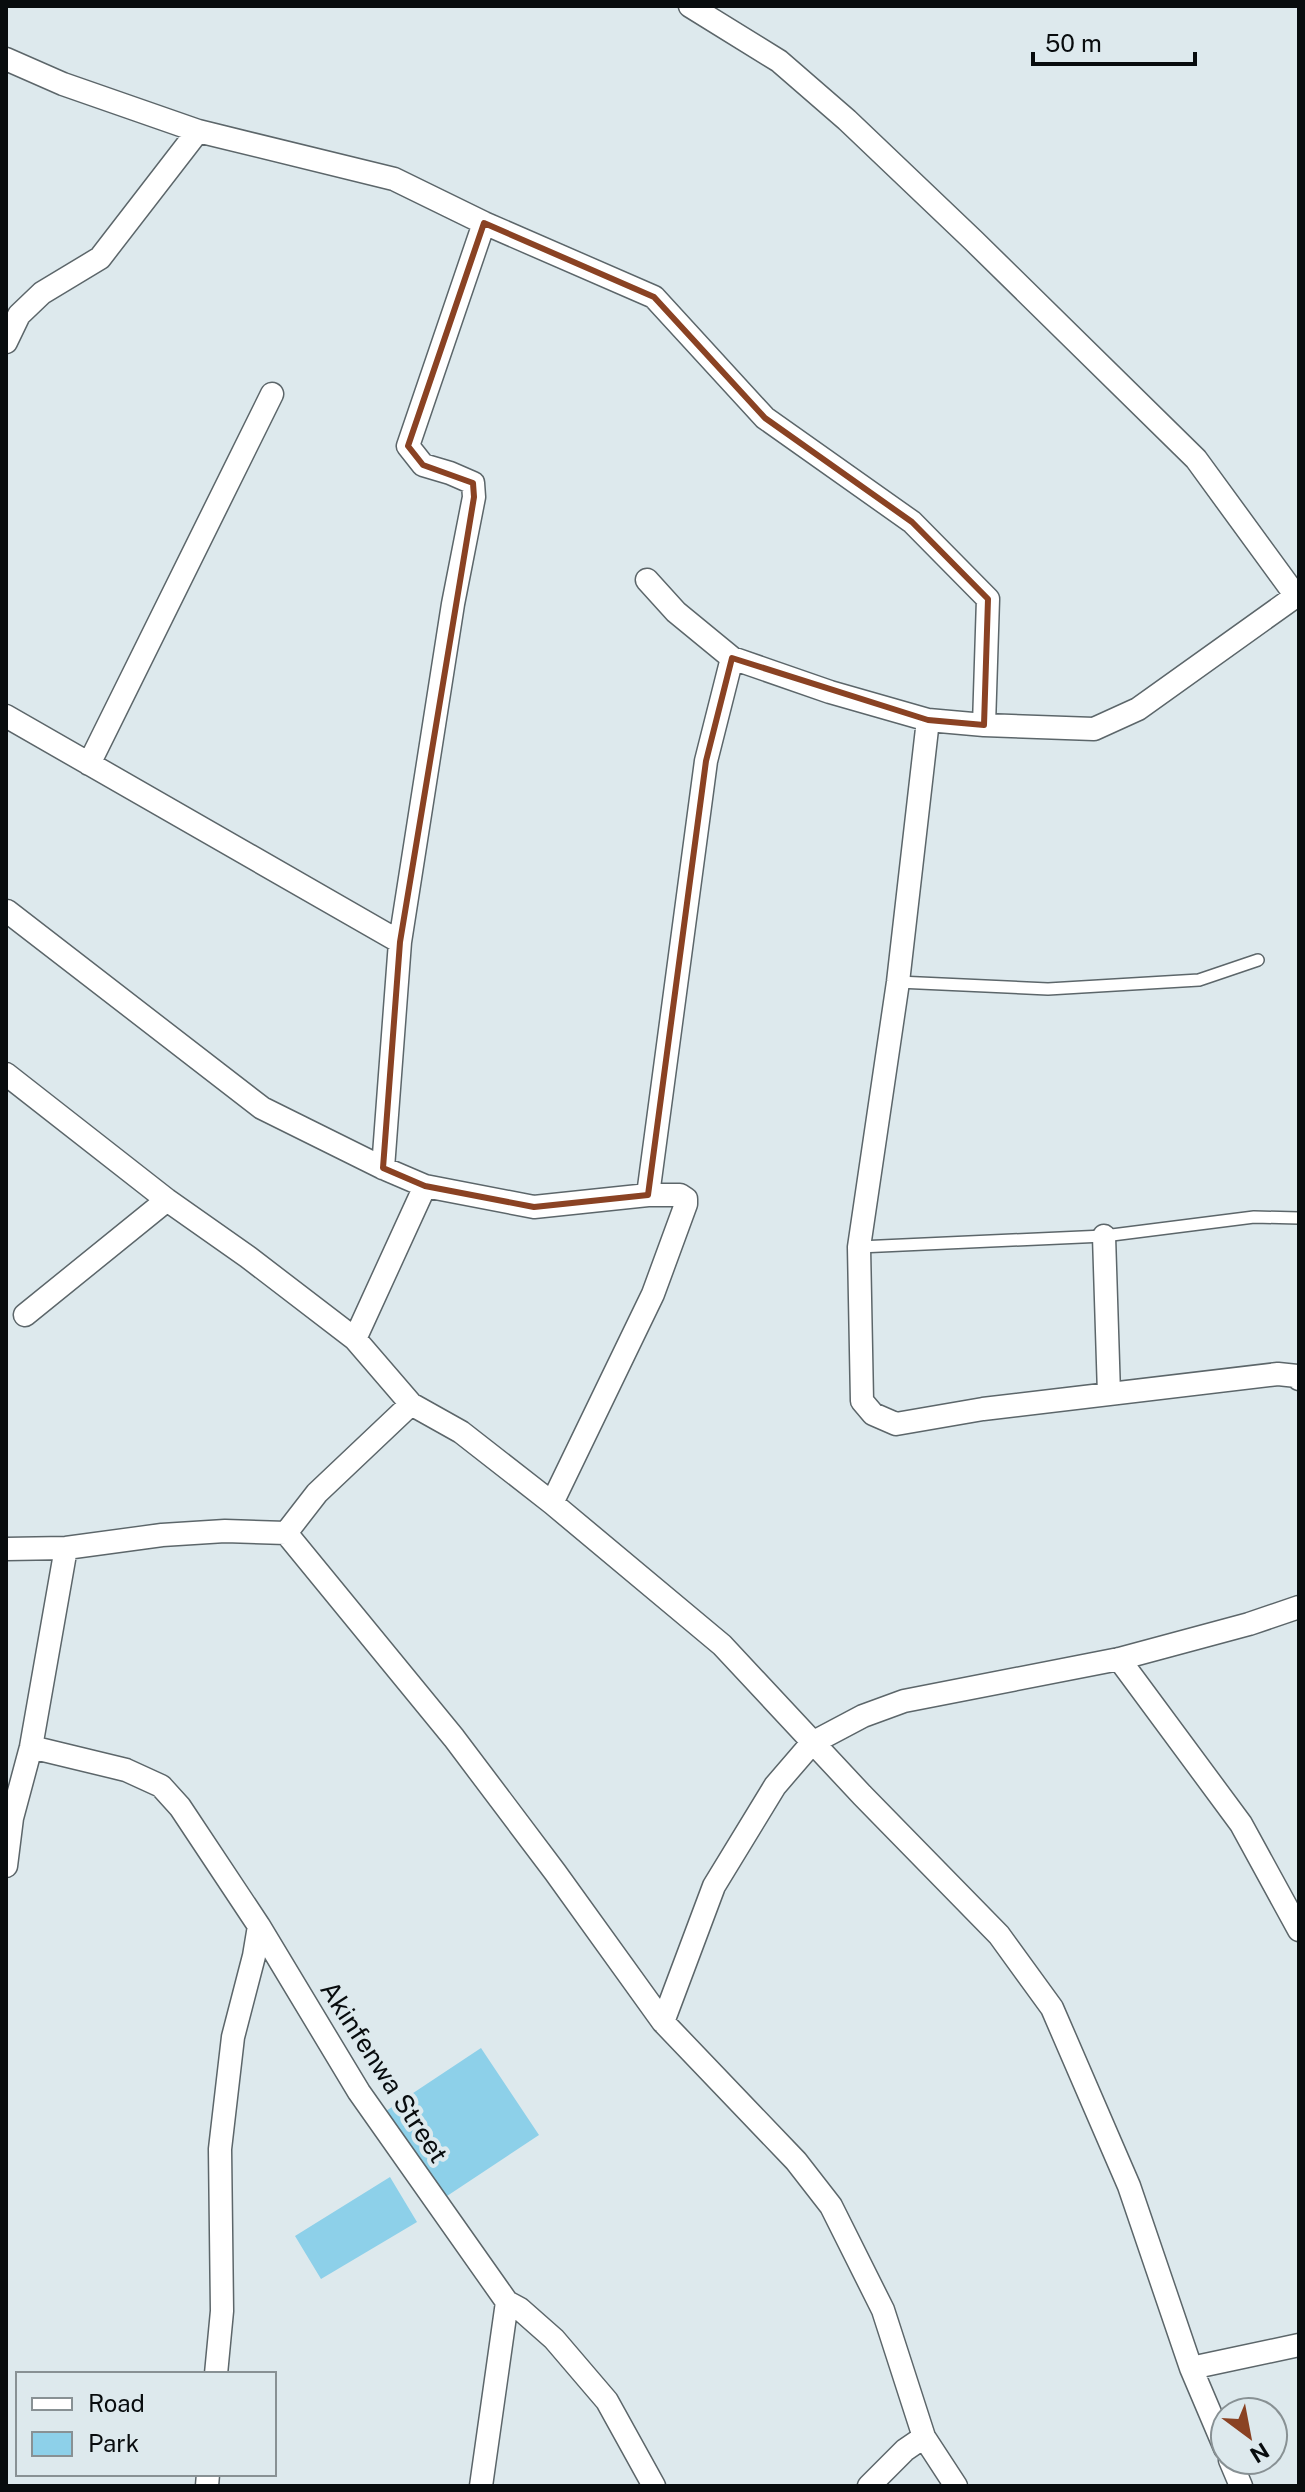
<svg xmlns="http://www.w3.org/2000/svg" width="1305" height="2492" font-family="'Public Sans',sans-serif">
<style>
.green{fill:#8dd0e9}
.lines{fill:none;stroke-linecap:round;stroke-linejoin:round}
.service-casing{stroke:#5c666a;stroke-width:14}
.minor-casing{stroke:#5c666a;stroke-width:25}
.service{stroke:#fff;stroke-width:11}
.minor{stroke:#fff;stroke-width:22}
.marked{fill:none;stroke:#8a4223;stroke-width:6;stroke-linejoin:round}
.labels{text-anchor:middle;stroke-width:8;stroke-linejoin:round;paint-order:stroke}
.street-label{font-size:26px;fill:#080c0e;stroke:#dde9ed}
</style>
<rect width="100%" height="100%" fill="#dde9ed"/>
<!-- green -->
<path class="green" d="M481,2048l58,87 -95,63 -58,-87z
M390,2177l27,45 -96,57 -26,-43z"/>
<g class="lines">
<!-- service casing -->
<g class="service-casing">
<path id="service" d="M898,982l150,7 151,-9 59,-20
M859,1247l245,-11 150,-19 45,1"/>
</g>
<!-- minor casing -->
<g class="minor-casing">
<path id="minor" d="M690,6l89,55 68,59 127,121 222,218 100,137 -158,113 -44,20 -110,-4 -56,-5 -98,-28 -98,-34
M6,59l57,25 135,47 196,48 90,44 170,74 111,121 147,104 76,77 -4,126
M6,342l13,-27 23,-22 58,-35 98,-127
M647,580l29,32 56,46 -26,103 -58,434
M6,716l394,226
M928,720l-30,262 -39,265 3,154 11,13 23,10 87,-15 295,-35 19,2 2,3
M89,764l183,-370
M7,911l255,197 121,60 42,18 109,21 114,-12h32l6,4v5l-33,90 -101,209
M6,1074l161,126 81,57 107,82 56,65 50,28 91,71 170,142 140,150 137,140 53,73 77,178 62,182 34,80
M383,1168l17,-226 53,-338 21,-107 -1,-14 -23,-10 -27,-8 -15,-19 76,-223
M1104,1236l5,158
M25,1315l142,-115
M355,1339l70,-153
M286,1533l168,205 101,134 108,150 133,139 35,45 52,104 41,127 32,49
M6,1549l60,-1 96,-13 63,-4 61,2 31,-40 94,-89
M1119,1659l122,165 58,106
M31,1747l95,23 35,16 19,21 79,119 100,166 148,210 13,7 34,30 53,62 47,85
M6,1866l6,-48 19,-71 35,-199
M663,2022l51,-136 61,-100 37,-43 51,-27 41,-15 215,-42 130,-35 50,-17
M1191,2368l108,-23
M216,2374l6,-63 -2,-162 13,-112 21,-81 5,-30
M1230,2460l11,26
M207,2486l1,-12
M481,2486l26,-184
M869,2486l36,-36 19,-13"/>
</g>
<!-- service -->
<use href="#service" class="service"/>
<!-- minor -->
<use href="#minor" class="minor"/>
</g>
<!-- marked area -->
<path class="marked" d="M484,223l170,74 111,121 147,104 76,77 -4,126 -56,-5 -196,-62 -26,103 -58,434 -114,12 -109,-21 -42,-18 17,-226 74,-445 -1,-14 -50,-18 -15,-19z"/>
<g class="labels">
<!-- street labels -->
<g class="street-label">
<text transform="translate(384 2072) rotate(57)" y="9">Akinfenwa Street</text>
</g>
</g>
<!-- border -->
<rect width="1305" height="2492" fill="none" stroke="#080c0e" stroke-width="16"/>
<!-- legend -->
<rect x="16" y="2372" width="260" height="104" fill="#dde9ed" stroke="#889194" stroke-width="2"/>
<rect x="32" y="2398" width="40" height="12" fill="#ffffff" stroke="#889194" stroke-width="2"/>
<text x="88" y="2412" font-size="24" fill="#080c0e">Road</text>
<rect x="32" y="2432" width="40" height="24" fill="#8dd0e9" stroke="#889194" stroke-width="2"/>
<text x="88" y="2452" font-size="24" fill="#080c0e">Park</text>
<!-- north arrow -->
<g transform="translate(1249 2436) rotate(148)"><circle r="38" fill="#dde9ed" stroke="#889194" stroke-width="2"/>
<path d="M0-6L14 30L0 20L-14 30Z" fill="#8a4223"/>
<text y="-12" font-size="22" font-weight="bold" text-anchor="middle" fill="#080c0e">N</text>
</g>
<!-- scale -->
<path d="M1033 52v12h162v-12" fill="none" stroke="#080c0e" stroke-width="4"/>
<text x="1045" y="52" font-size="24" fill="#080c0e" stroke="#dde9ed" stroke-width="6" paint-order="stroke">50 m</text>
</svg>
